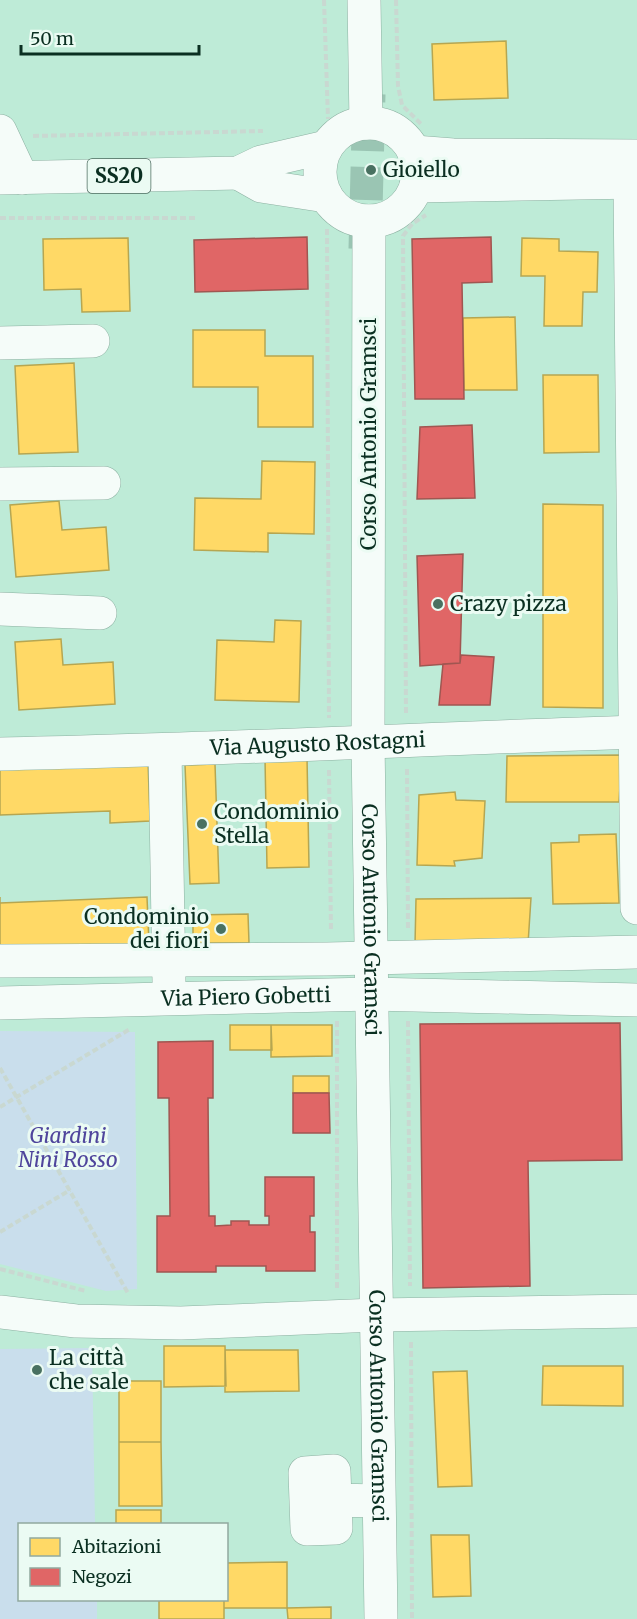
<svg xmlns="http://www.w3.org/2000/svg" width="637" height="1619" font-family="Merriweather,serif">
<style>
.green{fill:#c9deec}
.homes{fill:#ffd966;stroke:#b6a651;stroke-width:1.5}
.shops{fill:#e06666;stroke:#a05651;stroke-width:1.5}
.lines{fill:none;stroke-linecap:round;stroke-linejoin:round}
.highway-tunnel{stroke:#9ac5b3;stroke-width:33;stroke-dasharray:33 16;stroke-linecap:butt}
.minor-casing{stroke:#8cb0a1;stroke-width:34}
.major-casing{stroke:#8cb0a1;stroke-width:34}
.path{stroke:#c9d8d1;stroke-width:4;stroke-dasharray:6 3;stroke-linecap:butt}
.minor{stroke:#f5fcf9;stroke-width:33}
.major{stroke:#f5fcf9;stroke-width:33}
.poi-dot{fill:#497161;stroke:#ebfbf3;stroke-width:2}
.labels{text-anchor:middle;stroke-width:6;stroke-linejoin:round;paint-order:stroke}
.shield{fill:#ebfbf3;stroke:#4e6c60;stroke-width:1.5}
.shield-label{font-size:20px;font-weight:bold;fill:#0a2f21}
.poi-label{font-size:21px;fill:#0a2f21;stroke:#ebfbf3;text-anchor:start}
.street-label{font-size:21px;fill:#0a2f21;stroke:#ebfbf3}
.park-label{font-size:21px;font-style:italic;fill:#4f459c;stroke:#ebfbf3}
</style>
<rect width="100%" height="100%" fill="#beebd7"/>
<!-- green -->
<path class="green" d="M0,1031l135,1 2,257 -31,2 -106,-27z
M92,1348l3,176h-75v76h77v19h-97v-270z"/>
<!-- homes -->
<path class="homes" d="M506,41l2,57 -74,2 -2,-56z
M128,238l2,73 -48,1 -1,-23 -37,1 -1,-51z
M522,238l37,1v12l39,1 -1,40h-14l-1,34h-38l1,-50h-24z
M515,317l2,73h-53l-1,-72z
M193,330h72v26h48v71h-55v-40h-65z
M74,363l4,89 -59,2 -4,-88z
M543,375h55l1,77 -55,1z
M262,461l53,1 -1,72 -46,-1v19l-74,-2 1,-52 66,1z
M59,501l3,29 44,-3 3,43 -93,7 -6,-72z
M543,504l60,1v203l-60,-1z
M275,620l26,1 -2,81 -84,-2 2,-60 57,2z
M61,639l2,26 50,-3 2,42 -96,6 -4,-68z
M622,755l-3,47h-113l1,-46z
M307,757l2,110 -42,1 -2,-110z
M148,761l2,60 -40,2v-12l-110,4v-49z
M215,764l4,119 -29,1 -5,-119z
M455,792l1,8 29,1 -3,57 -28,3 1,5 -38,-1 2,-70z
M616,834l3,69 -66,1 -2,-61 28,-1v-7z
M0,897v6l147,-6 2,47 -149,6z
M531,898l-3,46 -113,1 1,-46z
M248,914l1,29h-56v-28z
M230,1025h41l1,25h-42z
M271,1025h61v31l-61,1z
M293,1076h36v17h-36z
M164,1346h61l1,40 -62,1z
M225,1350h73l1,41 -74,1z
M543,1366h80v40l-81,-1z
M467,1371l5,115 -34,1 -5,-115z
M119,1381h42v61h-42z
M119,1442h42l1,64h-43z
M116,1510h45v14h-45z
M431,1535h38l2,61 -38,1z
M287,1562v46h-63v-8h2v-37z
M159,1600h65v19h-65z
M331,1607v12h-43l-1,-11z"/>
<!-- shops -->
<path class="shops" d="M307,237l1,52 -113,3 -1,-52z
M491,237l1,45 -30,1 2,116h-49l-3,-160z
M472,425l3,73 -58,1 3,-72z
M463,554l-3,109 -40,3 -3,-110z
M461,655l33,2 -4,48h-51l4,-41 17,-1z
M620,1023l2,137 -94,1 2,125 -107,2 -3,-264z
M213,1041v57h-5l1,118h6v10l16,-1v-4h18v4h20v-9h-4v-39h49v39h-4v16h5v39h-49v-5h-50v6h-59v-56h13l-1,-118h-11v-56z
M293,1093h36l1,40h-37z"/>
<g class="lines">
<!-- highway-tunnel -->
<path class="highway-tunnel" d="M365,249l4,-155"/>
<!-- minor casing -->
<g class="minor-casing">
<g id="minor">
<path d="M0,131l22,47"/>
<path d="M630,183l7,725"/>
<path d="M0,343l93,-2"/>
<path d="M0,484l104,-1"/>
<path d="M0,609l100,4"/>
<path d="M165,751l4,231"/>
<path id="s1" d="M0,754c212,-4 423,-15 635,-22"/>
<path d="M0,961l327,-2 310,-7"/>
<path id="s2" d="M0,1003l371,-9 266,6"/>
<path d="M0,1312l76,9 105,2 195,-8 261,-4"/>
<path d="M335,1500l-1,-29 -29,2 2,56 29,-1 -1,-28 43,1"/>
</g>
</g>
<!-- major casing -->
<g class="major-casing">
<g id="major">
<path d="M364,0l2,123"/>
<circle cx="369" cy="172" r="49"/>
<path d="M414,152l39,3 184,1"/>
<path d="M238,173l23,13 65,10"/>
<path d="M0,178l238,-5 23,-11 65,-15"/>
<path d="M416,186l221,-4"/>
<path id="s3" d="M369,221l-1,520 13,878"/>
</g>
</g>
<!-- path -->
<path class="path" d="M324,0l4,119
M396,0l2,86 4,19 19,19
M33,136l230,-5
M0,218h196
M327,229l2,489
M406,713l-3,-477 9,-12 14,-9
M407,769l1,160
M329,770l2,161
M337,1021v268
M408,1021l2,265
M0,1068l129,227
M0,1107l130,-78
M0,1232l70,-42
M0,1269l86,22
M411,1342l1,277"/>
<!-- minor -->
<use href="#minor" class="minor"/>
<!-- major -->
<use href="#major" class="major"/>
</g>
<!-- markers -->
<g class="poi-dot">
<circle cx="371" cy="170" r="6"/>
<circle cx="438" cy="604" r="6"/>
<circle cx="202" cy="824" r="6"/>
<circle cx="221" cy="929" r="6"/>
<circle cx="37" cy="1370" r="6"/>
</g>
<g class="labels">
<!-- shield labels -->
<rect class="shield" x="87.5" y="159" width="63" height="34" rx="4.5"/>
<g class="shield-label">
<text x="119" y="183">SS20</text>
</g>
<!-- poi labels -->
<g class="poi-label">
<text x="383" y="177">Gioiello</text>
<text x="450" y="611">Crazy pizza</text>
<text x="214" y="819">Condominio<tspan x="214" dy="24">Stella</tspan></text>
<text x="209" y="924" text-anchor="end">Condominio<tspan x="209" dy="24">dei fiori</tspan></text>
<text x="49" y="1365">La città<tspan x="49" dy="24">che sale</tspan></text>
</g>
<!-- street labels -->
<g class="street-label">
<text transform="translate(369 434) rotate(-90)" y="7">Corso Antonio Gramsci</text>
<text dy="7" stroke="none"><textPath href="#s1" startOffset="318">Via Augusto Rostagni</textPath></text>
<text dy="7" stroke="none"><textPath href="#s3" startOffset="699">Corso Antonio Gramsci</textPath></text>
<text dy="7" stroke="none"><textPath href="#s2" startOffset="246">Via Piero Gobetti</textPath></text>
<text dy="7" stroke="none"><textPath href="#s3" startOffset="1185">Corso Antonio Gramsci</textPath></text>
</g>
<!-- park labels -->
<g class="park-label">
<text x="68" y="1143">Giardini<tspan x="68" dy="24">Nini Rosso</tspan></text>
</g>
</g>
<!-- legend -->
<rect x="18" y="1523" width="210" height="78" fill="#ebfbf3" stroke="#91a99f" stroke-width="1.5"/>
<rect x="30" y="1538" width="30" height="18" fill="#ffd966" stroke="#91a99f" stroke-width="1.5"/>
<text x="72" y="1553" font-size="18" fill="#0a2f21">Abitazioni</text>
<rect x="30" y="1568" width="30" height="18" fill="#e06666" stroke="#91a99f" stroke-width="1.5"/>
<text x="72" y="1583" font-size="18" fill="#0a2f21">Negozi</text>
<!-- scale -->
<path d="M21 45v9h178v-9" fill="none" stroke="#0a2f21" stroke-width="3"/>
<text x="30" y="45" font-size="18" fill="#0a2f21" stroke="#ebfbf3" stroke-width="4.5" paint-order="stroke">50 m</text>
</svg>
